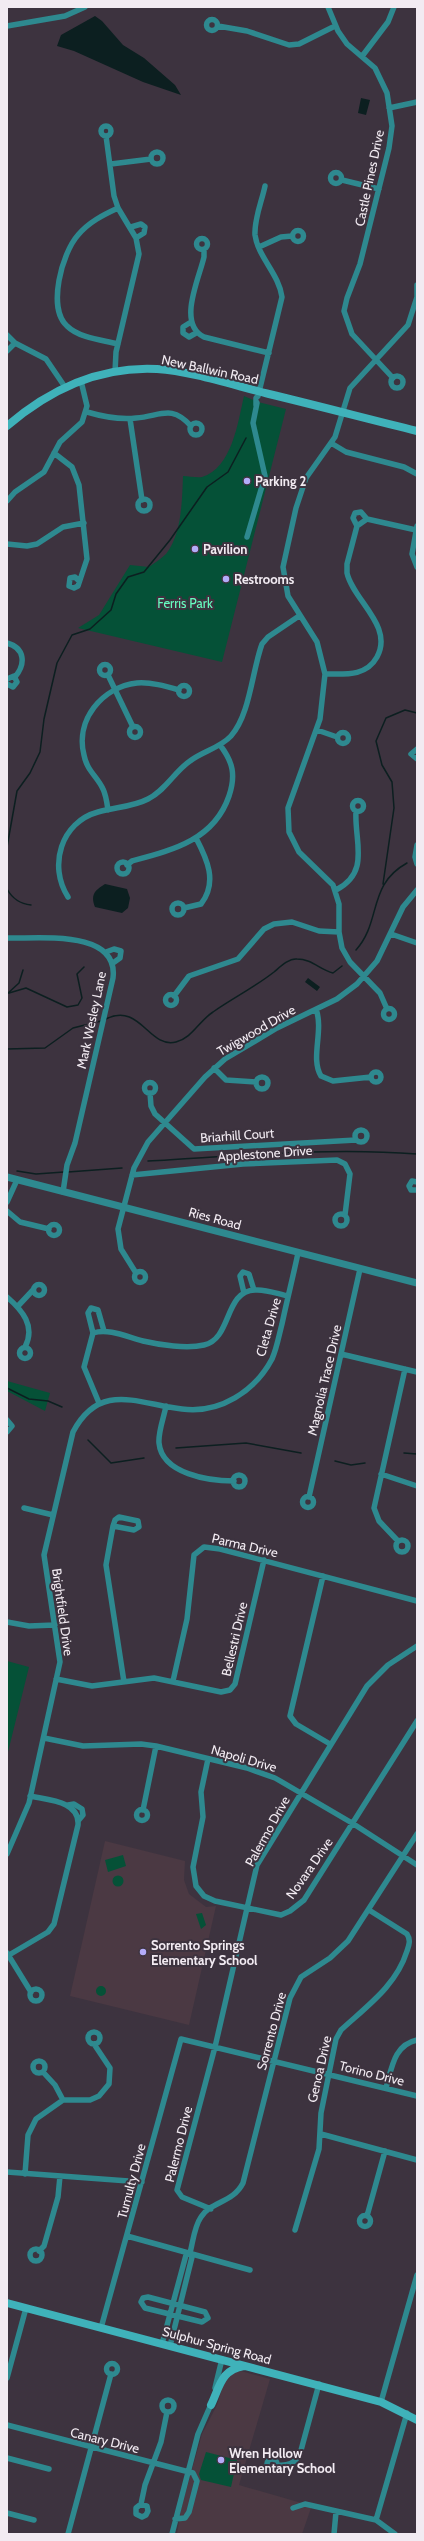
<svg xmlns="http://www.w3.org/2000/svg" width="424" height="2541" font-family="Cabin,sans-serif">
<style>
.education{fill:#4b3943}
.green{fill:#055137}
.water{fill:#0c1f20}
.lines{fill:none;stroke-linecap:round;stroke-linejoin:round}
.stream{stroke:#0c1f20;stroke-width:1.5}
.minor{stroke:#2e898f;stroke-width:5.5}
.tertiary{stroke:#2e898f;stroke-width:7}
.secondary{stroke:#3fb2ba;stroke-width:8}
.poi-dot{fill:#b4acf9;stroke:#3d333f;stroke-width:1.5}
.labels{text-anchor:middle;stroke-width:4;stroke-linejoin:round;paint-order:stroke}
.street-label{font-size:13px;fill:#f2ebf2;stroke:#3d333f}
.poi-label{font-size:13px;font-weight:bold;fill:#f2ebf2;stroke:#3d333f;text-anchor:start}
.park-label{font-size:13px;fill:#66fec1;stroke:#3d333f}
</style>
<rect width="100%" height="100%" fill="#3d333f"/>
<!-- education -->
<path class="education" d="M105,1841l80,20 -1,19 5,14 17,13 10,-1 -27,119 -119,-29z
M241,2371l29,8 -31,106 66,19 6,4 -9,26h-125l4,-25 21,-75 15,-29 7,-23 11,-10z"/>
<!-- green -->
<path class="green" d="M244,396l14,6 28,7 -64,253 -144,-34 21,-13 31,-50 19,2c5,-4 12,-8 17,-13 16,-20 16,-54 17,-78 6,0 14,2 19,1 30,-9 36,-55 42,-81z
M7,1381l43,12 -5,18 -38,-20z
M7,1661l22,6 -22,89z
M123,1855l3,11 -18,6 -3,-12z
M112.5 1881a5.5 5.5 0 1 1 11 0a5.5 5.5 0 1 1-11 0Z
M202,1913l4,12 -5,4 -5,-15z
M96 1991a5 5 0 1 1 10 0a5 5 0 1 1-10 0Z
M206,2452l31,8 -6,27 -30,-7 -2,-6z"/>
<!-- water -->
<path class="water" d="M95,16l7,5 21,24 21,13 31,27 6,10 -38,-13 -69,-31 -17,-5 4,-11z
M361,98l9,2 -4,15 -8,-2z
M105,884l22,5 3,9 -2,10 -6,5 -27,-6c-5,-12 0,-17 10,-23z
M308,978l12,9 -3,4 -12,-9z"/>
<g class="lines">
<!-- stream -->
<path class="stream" d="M7,847l10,-56 13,-18 10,-21 4,-33 13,-56 15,-28 18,-6 21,-19 5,-16 12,-17 16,-5 26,-32 37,-53 21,-15 18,-34
M383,884l11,-76 -2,-26 -10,-17 -6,-24 10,-23 19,-8 12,3
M7,889c5,9 14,15 24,16
M356,950c26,-29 11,-65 51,-87
M9,993l17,-5 41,19 11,-2 4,-7 -5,-24 7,-7
M7,994l12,-11 4,-13
M106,1019c34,-17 43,30 70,23 16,-4 23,-21 37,-30 20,-14 42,-25 61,-40 6,-5 15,-14 23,-13 15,0 23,11 36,14l9,-7
M7,1049l38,-1 28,-20 28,-7
M148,1161c90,-5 180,-14 269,-7
M17,1171l19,3 28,-2
M68,1172l54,-4
M7,1388l22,11 19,2 14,6
M88,1440l23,23 33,-5
M176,1448l70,-5 55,10
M404,1453l13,1
M335,1461l16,4 14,-2"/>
<!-- minor -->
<path class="minor" d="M328,7l10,24 9,13 28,24 12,25 5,33 -3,22 -29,116 -13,34 -3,13 8,23 41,44
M206.5 25a5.5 5.5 0 1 1 11 0a5.5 5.5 0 1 1-11 0Z
M7,26l58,-10 20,-9
M218,26l29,5 42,14 10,-1 36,-18
M363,55l25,-33 6,-15
M389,108l28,-6
M101 131a5 5 0 1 1 10 0a5 5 0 1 1-10 0Z
M106,136l8,60 4,12 18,30 3,16 -23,98 -1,20
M151 158a6 6 0 1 1 12 0a6 6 0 1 1-12 0Z
M111,164l40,-5
M330.5 178a5.5 5.5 0 1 1 11 0a5.5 5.5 0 1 1-11 0Z
M342,180l37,9
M131,227l10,-3 4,3 -1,6 -8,5
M292.5 236a5.5 5.5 0 1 1 11 0a5.5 5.5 0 1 1-11 0Z
M196.5 244a5.5 5.5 0 1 1 11 0a5.5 5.5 0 1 1-11 0Z
M259,247l22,-10 11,-1
M204,249v8c-5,22 -27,67 0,80l65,16
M191,322l-8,5v6l6,4 7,-4
M7,335l8,8 31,16 19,28
M118,344c-16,-4 -39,-6 -51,-18 -20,-18 -5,-73 11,-91 11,-13 25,-20 40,-27
M7,351l8,-8
M391 382a6 6 0 1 1 12 0a6 6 0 1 1-12 0Z
M256,405v-7l2,-2 24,-99c-3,-23 -24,-40 -27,-62 -1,-16 7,-34 10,-49
M87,412c17,5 32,8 49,6 25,-2 35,-14 55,8
M130,419l12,81
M190 429a6 6 0 1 1 12 0a6 6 0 1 1-12 0Z
M331,443l15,9 58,15 13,7
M54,453l18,14 7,18 8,74 -9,27 -4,2 -5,-2 1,-8 5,-1 3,3
M138 505a6 6 0 1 1 12 0a6 6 0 1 1-12 0Z
M7,501l8,-9 29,-20 16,-30 22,-20 5,-16 -6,-25
M357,526l-4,-8 2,-5 6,-1 6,7
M417,526l-5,28 5,13
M247,537l18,-61 -12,-53 4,-20
M7,544l20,2 10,-2 26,-17 21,-4
M7,643c18,5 19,21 8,34
M99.5 670a5.5 5.5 0 1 1 11 0a5.5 5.5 0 1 1-11 0Z
M325,674c19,0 41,3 52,-17 17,-31 -24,-57 -30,-84v-9l10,-38 10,-7 49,11
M108,675l25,52
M7,679l7,-3 3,6 -4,5 -6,-3
M178.5 691a5.5 5.5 0 1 1 11 0a5.5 5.5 0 1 1-11 0Z
M129.5 732a5.5 5.5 0 1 1 11 0a5.5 5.5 0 1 1-11 0Z
M317,730l20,7
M337.5 738a5.5 5.5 0 1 1 11 0a5.5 5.5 0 1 1-11 0Z
M417,749l-6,5 6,5
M352.5 806a5.5 5.5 0 1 1 11 0a5.5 5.5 0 1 1-11 0Z
M108,810c-1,-7 -2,-15 -5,-21 -6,-13 -16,-18 -19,-34 -9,-35 18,-68 53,-72 14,-1 28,3 42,7
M417,845l-2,12 2,7
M117 868a6 6 0 1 1 12 0a6 6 0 1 1-12 0Z
M127,865l5,-4c41,-11 82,-21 97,-65 7,-21 4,-34 -9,-51
M336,890c35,-18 18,-49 20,-79
M68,897c-20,-31 -7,-75 30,-85 17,-5 35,-5 50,-13 18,-9 26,-27 42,-38 13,-10 30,-13 41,-25 19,-21 21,-65 31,-92l6,-7 31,-21
M172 909a6 6 0 1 1 12 0a6 6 0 1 1-12 0Z
M184,908l17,-4c17,-22 6,-45 -5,-66
M391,934l26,9
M7,938c32,1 112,-9 106,40l-38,165 -8,22 -4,27
M106,952l8,-3 7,2 -1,7 -7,5
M165.5 1000a5.5 5.5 0 1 1 11 0a5.5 5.5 0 1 1-11 0Z
M174,996l15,-20 49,-17 26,-30 10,-5 18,-2 27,9 20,1
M383.5 1014a5.5 5.5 0 1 1 11 0a5.5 5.5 0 1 1-11 0Z
M316,1009c8,22 -6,49 5,67l12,5 38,-4
M387,1009l-7,-16 -30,-31 -8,-14 -3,-16v-28l-6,-19 -34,-33 -10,-20 -1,-24 32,-89 5,-45 -8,-32 -29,-46 -5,-29 13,-59 10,-30 29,-41 15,-49 58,-63 9,-28v-12
M214,1068l12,12 30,2
M371 1077a5 5 0 1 1 10 0a5 5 0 1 1-10 0Z
M256 1083a6 6 0 1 1 12 0a6 6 0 1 1-12 0Z
M144.5 1088a5.5 5.5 0 1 1 11 0a5.5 5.5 0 1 1-11 0Z
M150,1093l1,13 4,8 39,35 162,-9
M355 1136a6 6 0 1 1 12 0a6 6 0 1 1-12 0Z
M132,1175l111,-11 94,-4 8,4 5,10 -5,41
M417,1182l-5,-1 -3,5 2,4h6
M7,1202l10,-22
M7,1211l13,11 29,7
M335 1220a6 6 0 1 1 12 0a6 6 0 1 1-12 0Z
M48.5 1230a5.5 5.5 0 1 1 11 0a5.5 5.5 0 1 1-11 0Z
M134.5 1277a5.5 5.5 0 1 1 11 0a5.5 5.5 0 1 1-11 0Z
M136,1273l-15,-24 -3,-20 16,-61 14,-26 57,-65 20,-18 52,-31 60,-29 20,-15 20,-23 26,-54 14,-17
M33.5 1290a5.5 5.5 0 1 1 11 0a5.5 5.5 0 1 1-11 0Z
M244,1293l-4,-17 3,-4 6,2 5,16
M7,1297c15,13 29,29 18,50
M18,1306l15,-16
M93,1333c16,-5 34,4 50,8 17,4 44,8 61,4 28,-6 20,-54 51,-55 11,-1 23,4 33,6
M19.5 1353a5.5 5.5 0 1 1 11 0a5.5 5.5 0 1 1-11 0Z
M341,1354l76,18
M99,1403l-15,-36 9,-34 -5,-20 3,-5 7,2 6,21
M166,1406c-2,11 -8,26 -7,37 3,31 50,38 75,38
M7,1420l5,6 -5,6
M381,1474l36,12
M233 1481a6 6 0 1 1 12 0a6 6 0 1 1-12 0Z
M302.5 1502a5.5 5.5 0 1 1 11 0a5.5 5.5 0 1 1-11 0Z
M309,1497l51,-228
M24,1508l29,7
M119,1517l19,4 1,6 -5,3 -21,-4 2,-6z
M113,1526l-7,39 18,117
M396 1546a6 6 0 1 1 12 0a6 6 0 1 1-12 0Z
M398,1541l-19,-20 -5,-13 31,-139
M323,1576l-33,140 6,8 34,20
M7,1622l22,4 26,-1
M56,1679l36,7 62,-8 67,14 9,-2 5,-6 29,-124
M173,1681l14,-62 7,-64 10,-8 16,2 197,52
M44,1738l39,8 58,-2 15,2 91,22 28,10 77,45 65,42
M208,1759l-7,33 2,25 -10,50 3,19 8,10 11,5 66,14 9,-4 14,-11 113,-179
M68,1805l6,-1 8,5 1,6 -5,6
M136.5 1815a5.5 5.5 0 1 1 11 0a5.5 5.5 0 1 1-11 0Z
M143,1810l13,-64
M7,1854l22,-51 31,-141 -16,-107 29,-123c27,-51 65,-28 109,-23 38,5 73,-18 90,-50 5,-11 7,-24 10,-35 5,-24 11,-47 16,-71
M7,1953l24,39
M9,1955l39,-23 6,-8 24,-99c2,-24 -30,-25 -48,-29
M30 1995a6 6 0 1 1 12 0a6 6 0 1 1-12 0Z
M88 2038a6 6 0 1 1 12 0a6 6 0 1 1-12 0Z
M33 2067a6 6 0 1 1 12 0a6 6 0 1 1-12 0Z
M43,2072l12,13 8,15
M386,2088c6,-21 8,-43 31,-48
M321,2134l96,26
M7,2172l135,10
M25,2174l3,-39 8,-16 27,-19h27l9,-4 10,-12 1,-16 -16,-24
M211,2209l-29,-12 -5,-7 38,-143 42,-182 110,-179 21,-21 29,-19
M359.5 2221a5.5 5.5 0 1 1 11 0a5.5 5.5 0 1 1-11 0Z
M367,2216l18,-65
M295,2230l24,-81 2,-36 15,-74 5,-9c26,-24 55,-44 66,-79 2,-6 4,-11 0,-17l-38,-24
M127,2236l123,34
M30 2255a6 6 0 1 1 12 0a6 6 0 1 1-12 0Z
M39,2251l5,-5 14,-49 2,-21
M148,2297l57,15 3,6 -6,4 -57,-14 -4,-6 2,-4z
M101,2328l80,-289 236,57
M162,2344l24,-89 4,-2c3,-11 4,-26 11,-36 10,-16 32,-14 42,-34l47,-185 11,-21 29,-19 18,-17 69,-107
M170,2346l22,-89 -2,-4
M106.5 2369a5.5 5.5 0 1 1 11 0a5.5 5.5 0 1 1-11 0Z
M7,2378l19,-70
M215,2388l7,-29
M162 2406a6 6 0 1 1 12 0a6 6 0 1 1-12 0Z
M381,2402l36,-127
M7,2425l186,48 4,8 -8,31 -4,6 -10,1
M7,2458l42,11
M267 2464a5 5 0 1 1 10 0a5 5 0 1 1-10 0Z
M277,2465c11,1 17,-1 23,-11l19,-70
M141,2504l6,2 1,5 -2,4 -4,2 -6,-3v-6l5,-4 4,-19 16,-43 6,-30
M293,2508l12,-4 71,16 19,14
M7,2513l27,7
M376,2520l31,-107
M68,2534l43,-160
M172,2534l26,-100 14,-32
M334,2534l2,-22"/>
<!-- tertiary -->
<path class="tertiary" d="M7,1177l410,106"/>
<!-- secondary -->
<path class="secondary" d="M7,426c42,-36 93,-60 150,-57 34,2 79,17 112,25 50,12 99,25 148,37
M7,2303l374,99 36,18
M211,2405c9,-19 10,-35 33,-39"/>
</g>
<!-- markers -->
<g class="poi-dot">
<circle cx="247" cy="481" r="4"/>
<circle cx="195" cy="549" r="4"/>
<circle cx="226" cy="579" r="4"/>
<circle cx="143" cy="1952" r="4"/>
<circle cx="221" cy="2460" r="4"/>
</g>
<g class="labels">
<!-- street labels -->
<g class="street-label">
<text transform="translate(369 178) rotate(-78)" y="5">Castle Pines Drive</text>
<text transform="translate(210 369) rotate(12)" y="5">New Ballwin Road</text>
<text transform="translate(91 1020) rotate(-78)" y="5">Mark Wesley Lane</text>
<text transform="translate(256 1030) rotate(-30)" y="5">Twigwood Drive</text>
<text transform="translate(237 1135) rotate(-4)" y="5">Briarhill Court</text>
<text transform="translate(265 1153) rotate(-4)" y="5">Applestone Drive</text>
<text transform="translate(215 1218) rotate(15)" y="5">Ries Road</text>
<text transform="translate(268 1327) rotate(-74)" y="5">Cleta Drive</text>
<text transform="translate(324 1380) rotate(-77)" y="5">Magnolia Trace Drive</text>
<text transform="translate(245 1545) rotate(13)" y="5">Parma Drive</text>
<text transform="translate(63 1612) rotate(82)" y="5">Brightfield Drive</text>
<text transform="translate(234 1639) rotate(-77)" y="5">Bellestri Drive</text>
<text transform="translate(244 1758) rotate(16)" y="5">Napoli Drive</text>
<text transform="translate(267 1831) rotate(-61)" y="5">Palermo Drive</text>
<text transform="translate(309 1868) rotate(-55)" y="5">Novara Drive</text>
<text transform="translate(271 2031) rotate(-75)" y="5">Sorrento Drive</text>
<text transform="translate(319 2069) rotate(-77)" y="5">Genoa Drive</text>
<text transform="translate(372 2073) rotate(14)" y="5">Torino Drive</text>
<text transform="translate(178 2144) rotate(-76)" y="5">Palermo Drive</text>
<text transform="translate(131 2181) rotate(-75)" y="5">Tumulty Drive</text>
<text transform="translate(217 2345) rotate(15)" y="5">Sulphur Spring Road</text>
<text transform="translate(105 2440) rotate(14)" y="5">Canary Drive</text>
</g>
<!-- poi labels -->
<g class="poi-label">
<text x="255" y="486">Parking 2</text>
<text x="203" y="554">Pavilion</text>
<text x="234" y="584">Restrooms</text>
<text x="151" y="1950">Sorrento Springs<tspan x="151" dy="15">Elementary School</tspan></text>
<text x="229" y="2458">Wren Hollow<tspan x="229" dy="15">Elementary School</tspan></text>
</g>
<!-- park labels -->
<g class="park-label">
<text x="185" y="608">Ferris Park</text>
</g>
</g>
<!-- border -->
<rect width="424" height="2541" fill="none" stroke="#f2ebf2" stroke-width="16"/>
</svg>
